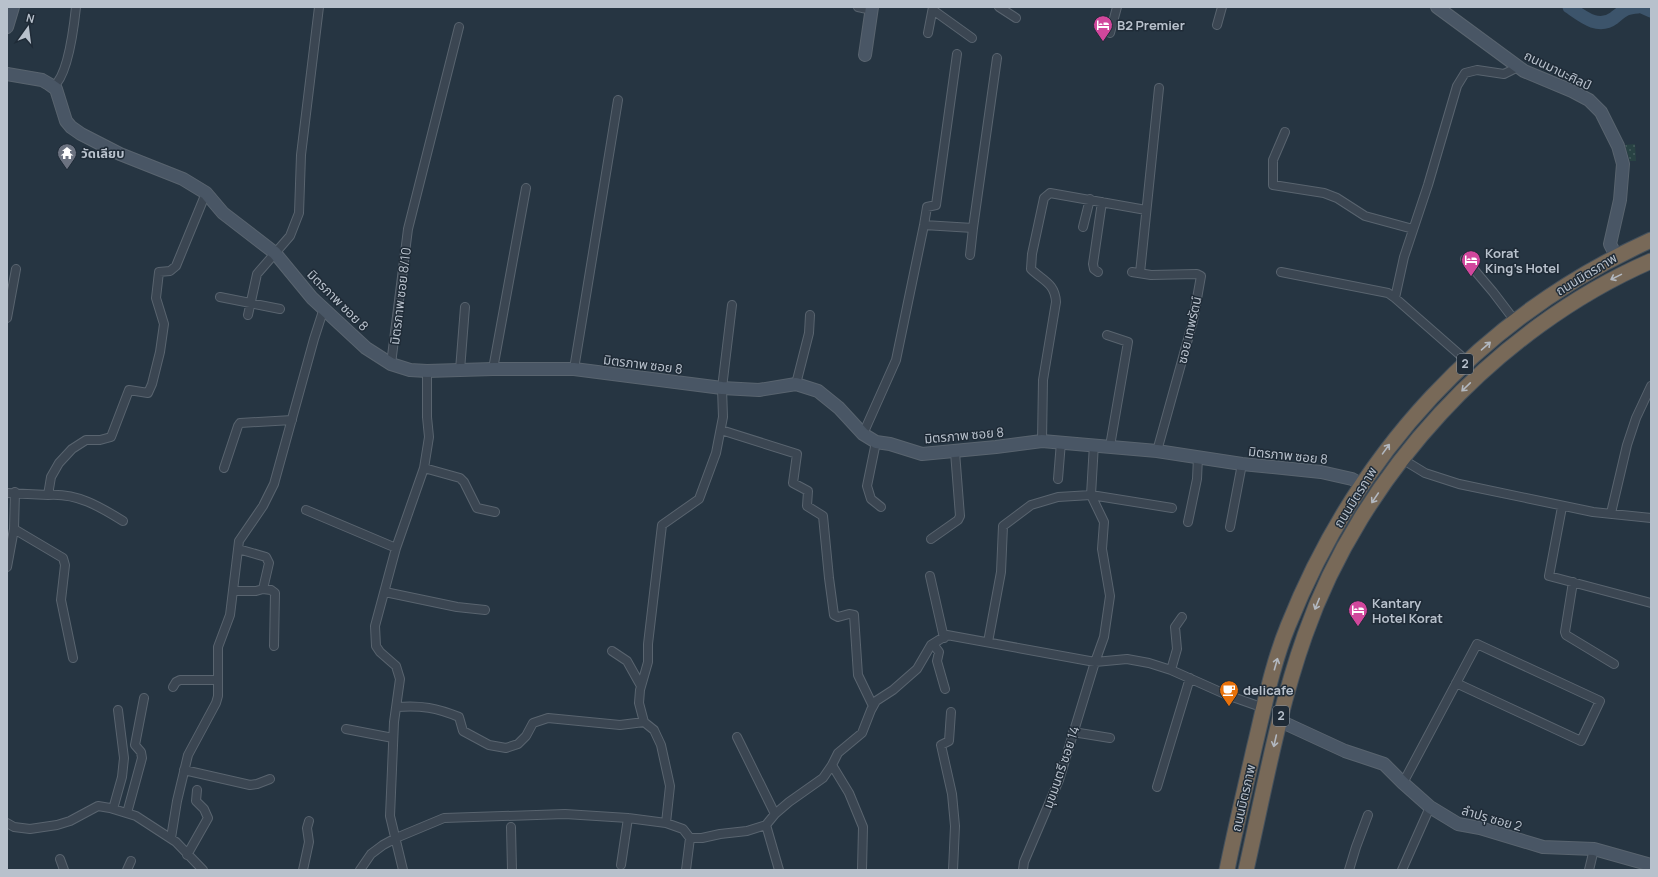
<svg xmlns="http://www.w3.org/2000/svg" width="1658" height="877" font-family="Manrope,'Noto Sans Thai',sans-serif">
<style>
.green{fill:url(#green-dots)}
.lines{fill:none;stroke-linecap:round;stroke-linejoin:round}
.river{stroke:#3c546b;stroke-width:13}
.street-casing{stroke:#59646f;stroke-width:10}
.secondary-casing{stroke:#59646f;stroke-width:14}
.highway-casing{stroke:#45515c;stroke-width:17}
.street{stroke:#3b4652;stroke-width:8}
.secondary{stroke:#495665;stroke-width:12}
.highway{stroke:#786958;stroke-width:15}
.oneway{stroke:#b2b8c0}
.labels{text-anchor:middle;stroke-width:3;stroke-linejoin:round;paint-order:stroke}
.shield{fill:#1f2b37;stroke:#8a949f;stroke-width:1}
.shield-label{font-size:12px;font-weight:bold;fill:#b8c1cc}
.poi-label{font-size:13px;font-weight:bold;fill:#b8c1cc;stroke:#1f2b37;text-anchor:start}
.street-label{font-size:13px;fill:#b8c1cc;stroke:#1f2b37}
</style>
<defs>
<pattern id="green-dots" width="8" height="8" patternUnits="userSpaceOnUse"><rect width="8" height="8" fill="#284243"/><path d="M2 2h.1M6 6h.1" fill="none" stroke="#455c5d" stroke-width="1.8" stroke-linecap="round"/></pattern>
</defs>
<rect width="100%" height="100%" fill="#263542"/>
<!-- green -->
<path class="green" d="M1635,144l1,17h-6l-5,-16z"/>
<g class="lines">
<!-- river -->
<path class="river" d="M1569,7c13,9 29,23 45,11 10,-8 11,-10 24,-11
M1642,7l9,4"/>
<!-- street casing -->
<g class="street-casing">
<path id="street" d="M858,7l14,3
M999,7l17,11
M933,10l39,28
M1217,25l5,-18
M928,33l5,-26
M1110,33l7,-26
M53,87c15,-11 21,-61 23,-80
M1285,132l-12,28v25l51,8 13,5 28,18 48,13
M924,225l49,3
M1083,227l7,-28
M970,255l3,-27 24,-170
M1465,259l28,33 22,29
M1098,272l-4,-3 -1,-5 9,-62
M1132,272l19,3 46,-1 4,2 -8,45 -36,130
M1281,272l107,21 7,5
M1140,273l19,-185
M220,297l60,12
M248,315l9,-41 33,-38 9,-23 2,-58 18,-148
M7,318l9,-49
M1107,335l21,7 -18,104
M1468,362l-73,-64 9,-41 24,-72 29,-99 8,-13 12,-3 27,4 14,-7
M391,364l17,-135 51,-202
M493,369l33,-181
M574,369l44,-269
M460,370l5,-63
M796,384l13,-51 1,-18
M721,430l76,24 -4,29 15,8 -1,15 16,10 6,62 5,37 4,2 11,-3 5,1 4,60 15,31
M863,434l33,-74 28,-135 3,-18 9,-2 21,-151
M1042,441l1,-61 13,-78c-1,-19 -13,-21 -25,-33l1,-15 12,-56 6,-5 96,17
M876,442l-9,44 4,13 10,8
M1402,459l23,14 34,11 134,28 58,6
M224,468l14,-42 2,-3 52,-3
M424,468l36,10 4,4 13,26 18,4
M1058,479l3,-37
M15,492l-1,37 49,29 2,7 -4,35 12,58
M7,493l41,2 3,-18 8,-14 13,-14 14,-9h14l11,-3 18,-47 19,3 4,-9 8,-32 4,-28 -8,-26 3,-26 11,-1 6,-5 30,-73
M48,495c29,-2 51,11 75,26
M1562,507l-13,69 102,27
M306,510l90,38
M1611,513l16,-68 9,-27 15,-32
M1188,522l9,-43 1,-22
M1230,527l12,-63
M931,539l27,-19 2,-4 -5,-64
M7,567l7,-38
M930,576l14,62
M1573,582l-8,50 1,3 48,29
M263,589l8,1 4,3 -1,53
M233,591h23l7,-2 6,-26 -3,-6 -28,-8
M385,592l72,15 28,3
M988,642l13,-70 2,-46 28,-21 27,-8 33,-2 81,13
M933,644l6,8 -2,9 8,28
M612,651l15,10 14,25
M1171,670l6,-21 -2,-22 7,-10
M173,687l3,-5 4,-2h38
M397,707c24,-2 40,1 62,10l4,14 26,14 17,3 12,-4 8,-8 7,-13 15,-5 72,7 24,-3
M951,712l-2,29 -8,4 11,49 3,32 -2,44
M346,729l47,9
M1073,732l37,6
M737,737l38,77
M832,765l17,28 14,34 -1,43
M184,770l66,15 7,-1 13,-5
M1403,783l74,-139 123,57 -19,40 -125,-58
M1157,787l33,-109
M113,809l9,-32 2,-19 -6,-48
M127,813l15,-55 -1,-6 -6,-7 9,-47
M7,823l7,4 16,2 27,-4 13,-4 28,-15 12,2 26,8 40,26 27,28
M666,823l4,-37 -9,-41 -7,-15 -10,-8 -5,-19 1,-13 8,-28v-18l14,-119 37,-26 17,-46 7,-36 -1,-29 10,-83
M766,825l13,45
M511,827l1,43
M171,838l6,-37 11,-46 28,-52 2,-7v-49l12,-32 9,-74 24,-35 11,-22 40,-145 10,-31
M187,855l21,-37 -4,-9 -8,-8 1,-11
M60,859l4,11
M621,865l7,-47
M127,870l4,-9
M303,870l6,-28 -2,-14 2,-7
M360,870l11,-16 12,-9 13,-7 48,-20 121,-4 63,4 38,5 17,6 7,9h12l18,-4 27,-3 19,-6 9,-11 14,-12 34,-24 9,-13 6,-12 24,-20 9,-23 5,-9 17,-11 24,-21 14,-24 16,-10 148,27 32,-3 22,4 22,7 56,25 37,13
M403,870l-13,-54 4,-94 6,-43 -4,-13 -16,-14 -4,-6 -1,-20 21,-78 28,-80 5,-31 -2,-20v-46
M686,870l4,-32
M1023,870l1,-8 35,-82 36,-118 9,-25 6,-41 -8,-47 2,-27 -13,-27 3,-51
M1349,870l7,-23 12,-32
M1402,870l28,-63
M1589,870l5,-21"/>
</g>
<!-- secondary casing -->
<g class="secondary-casing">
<path id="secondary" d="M1437,7l87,64 48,20 17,9 12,12 17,34 5,18 -3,36 -10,44 6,12
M7,27l6,-20
M865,55l7,-48
M7,74l35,6 7,4 7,5 10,32 5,6 10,7 39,20 63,25 23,14 17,20 52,40 37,45 54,50 25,16 19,6 17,1 66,-2h81l148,19 37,2 37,-6 22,7 21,17 24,26 13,8 14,2 32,10 74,-7 46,-6 115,10 85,13 79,8 31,7 9,5
M1280,721l65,30 39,13 19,19 27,24 28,17 22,4 63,19 51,2 57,16"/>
</g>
<!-- highway casing -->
<g class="highway-casing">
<path id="highway" d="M1227,870c8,-40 18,-81 27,-121 10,-41 18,-84 34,-123 69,-173 193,-309 363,-386
M1246,870c18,-79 32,-159 59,-235 56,-160 190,-306 346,-374"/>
</g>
<!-- street -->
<use href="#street" class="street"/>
<!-- secondary -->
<use href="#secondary" class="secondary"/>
<!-- highway -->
<use href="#highway" class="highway"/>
</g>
<!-- one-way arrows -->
<defs><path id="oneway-shaft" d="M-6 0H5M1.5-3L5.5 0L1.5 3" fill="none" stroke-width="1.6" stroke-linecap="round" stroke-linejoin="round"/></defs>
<g class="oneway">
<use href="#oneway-shaft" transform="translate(1616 277) rotate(154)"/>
<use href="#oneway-shaft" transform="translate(1486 346) rotate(-41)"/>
<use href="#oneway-shaft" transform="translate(1466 387) rotate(136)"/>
<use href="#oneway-shaft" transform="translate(1386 449) rotate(-54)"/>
<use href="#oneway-shaft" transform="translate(1375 498) rotate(124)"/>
<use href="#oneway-shaft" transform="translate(1317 604) rotate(112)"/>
<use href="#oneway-shaft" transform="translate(1276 664) rotate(-74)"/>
<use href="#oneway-shaft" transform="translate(1275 741) rotate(103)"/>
</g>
<!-- icons -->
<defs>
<g id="hotel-pin" transform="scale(1)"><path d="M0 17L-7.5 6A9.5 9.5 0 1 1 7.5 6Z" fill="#d1479c" stroke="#1f2b37"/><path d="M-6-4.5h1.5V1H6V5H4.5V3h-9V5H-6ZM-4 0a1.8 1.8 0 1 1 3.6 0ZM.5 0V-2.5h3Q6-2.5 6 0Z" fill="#fff"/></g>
<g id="temple-pin" transform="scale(1)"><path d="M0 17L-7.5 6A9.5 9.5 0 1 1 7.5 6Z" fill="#6b7280" stroke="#1f2b37"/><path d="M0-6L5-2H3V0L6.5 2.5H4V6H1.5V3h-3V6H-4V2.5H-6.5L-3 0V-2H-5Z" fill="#fff"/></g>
<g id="cafe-pin" transform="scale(1)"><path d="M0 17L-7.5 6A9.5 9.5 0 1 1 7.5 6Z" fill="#e8710a" stroke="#1f2b37"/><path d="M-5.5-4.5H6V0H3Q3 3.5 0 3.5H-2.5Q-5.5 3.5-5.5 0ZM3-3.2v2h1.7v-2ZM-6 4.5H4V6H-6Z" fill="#fff"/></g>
</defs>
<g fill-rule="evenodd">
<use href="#hotel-pin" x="1103" y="25"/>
<use href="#temple-pin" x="67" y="153"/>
<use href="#hotel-pin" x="1471" y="260"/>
<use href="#hotel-pin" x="1358" y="610"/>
<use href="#cafe-pin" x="1229" y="690"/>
</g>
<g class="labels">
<!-- shield labels -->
<g class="shield">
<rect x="1457" y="354" width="16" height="20" rx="3"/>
<rect x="1273" y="706" width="16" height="20" rx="3"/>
</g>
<g class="shield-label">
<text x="1465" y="368">2</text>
<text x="1281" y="720">2</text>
</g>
<!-- poi labels -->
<g class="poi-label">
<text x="1117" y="30">B2 Premier</text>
<text x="81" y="158">วัดเลียบ</text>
<text x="1485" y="258">Korat<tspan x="1485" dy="15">King's Hotel</tspan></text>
<text x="1372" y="608">Kantary<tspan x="1372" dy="15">Hotel Korat</tspan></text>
<text x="1243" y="695">delicafe</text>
</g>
<!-- street labels -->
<g class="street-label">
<text transform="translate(1558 70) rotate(26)" y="5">ถนนมานะศิลป์</text>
<text transform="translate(1586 274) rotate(-31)" y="5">ถนนมิตรภาพ</text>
<text transform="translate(400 296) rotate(-83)" y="5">มิตรภาพ ซอย 8/10</text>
<text transform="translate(338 300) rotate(45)" y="5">มิตรภาพ ซอย 8</text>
<text transform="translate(1189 330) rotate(-77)" y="5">ซอย เทพรัตน์</text>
<text transform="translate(643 364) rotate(7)" y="5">มิตรภาพ ซอย 8</text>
<text transform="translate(964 435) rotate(-5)" y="5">มิตรภาพ ซอย 8</text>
<text transform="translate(1288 455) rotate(6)" y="5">มิตรภาพ ซอย 8</text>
<text transform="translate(1355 497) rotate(-58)" y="5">ถนนมิตรภาพ</text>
<text transform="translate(1061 767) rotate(-71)" y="5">มุขมนตรี ซอย 14</text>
<text transform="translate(1243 798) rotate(-77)" y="5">ถนนมิตรภาพ</text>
<text transform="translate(1492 818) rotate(16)" y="5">ลำปรุ ซอย 2</text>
</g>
</g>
<!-- border -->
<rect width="1658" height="877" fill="none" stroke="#b8c1cc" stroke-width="16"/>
<!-- north arrow -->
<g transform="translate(28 28) rotate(14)" stroke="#1f2b37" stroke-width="3" paint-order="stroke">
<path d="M0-3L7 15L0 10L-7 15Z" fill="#b8c1cc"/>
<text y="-6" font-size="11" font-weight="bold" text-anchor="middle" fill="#b8c1cc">N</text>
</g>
</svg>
